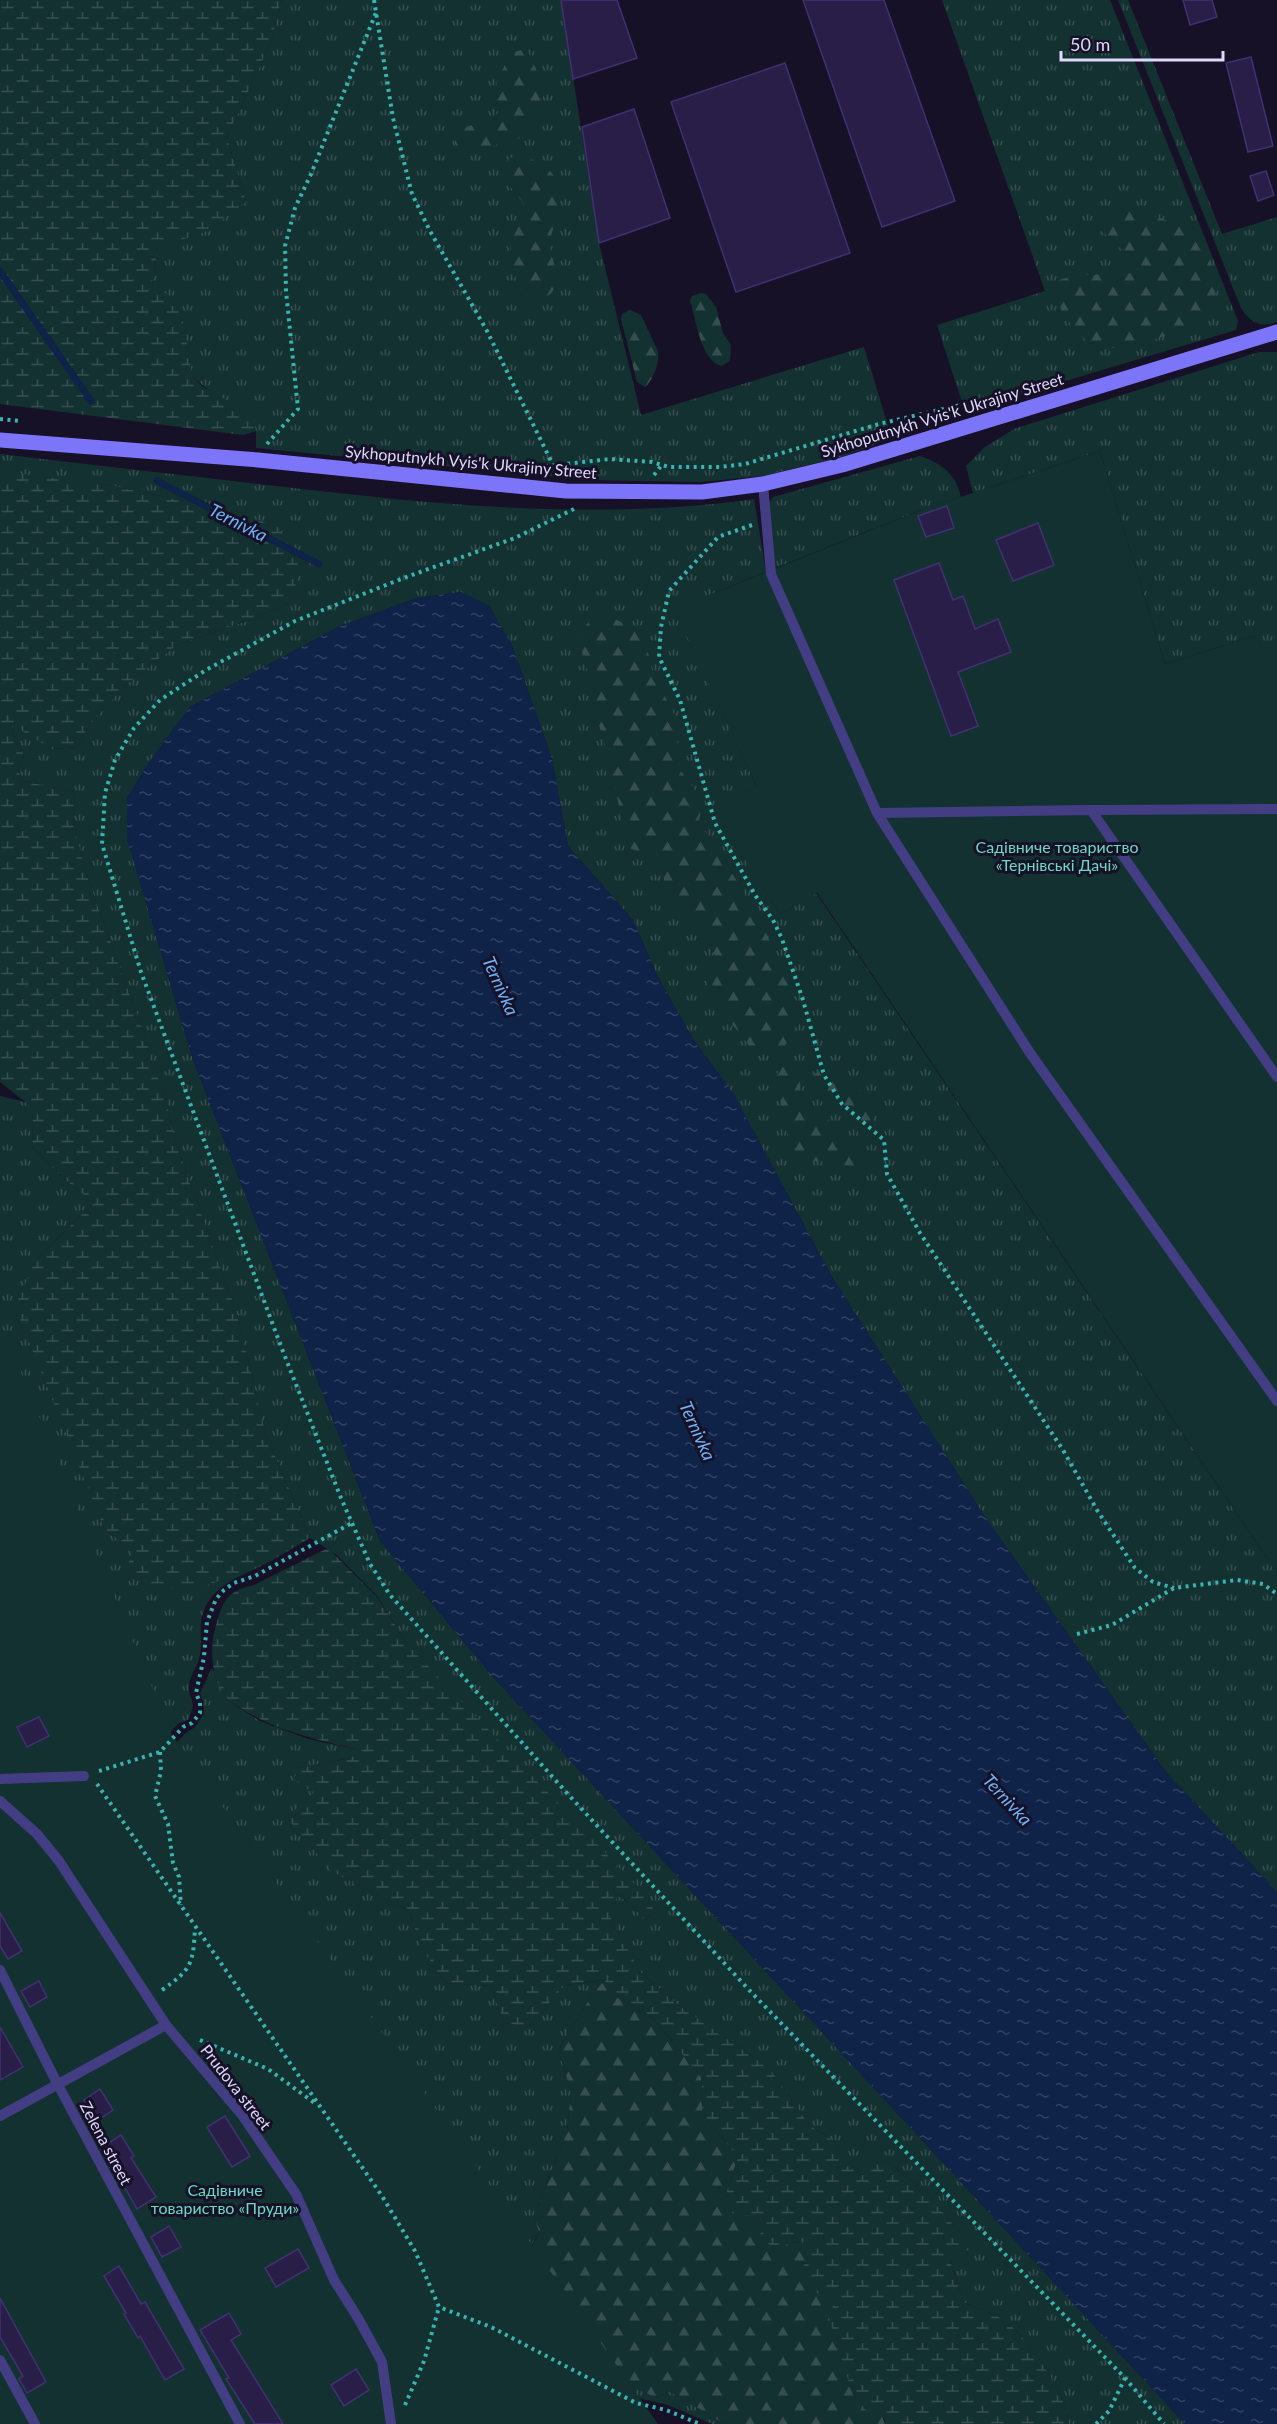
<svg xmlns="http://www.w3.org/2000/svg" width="1277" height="2424" font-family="Lato,sans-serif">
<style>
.grass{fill:url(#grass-tufts)}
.forest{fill:url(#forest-firs)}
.wetland{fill:url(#wetland-marsh)}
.green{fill:#143131}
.water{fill:url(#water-ripples)}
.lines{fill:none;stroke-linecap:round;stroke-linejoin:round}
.stream{stroke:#0f2248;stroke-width:7}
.building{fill:#281e48;stroke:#403172;stroke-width:1.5}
.path{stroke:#36b5b1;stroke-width:4;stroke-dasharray:3 4.5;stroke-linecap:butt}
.lane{stroke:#433e84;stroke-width:10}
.secondary{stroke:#7d75f9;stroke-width:15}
.labels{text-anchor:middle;stroke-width:6;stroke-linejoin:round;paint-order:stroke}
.street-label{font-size:16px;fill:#dfd9fd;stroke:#161127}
.park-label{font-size:16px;fill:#68dbc2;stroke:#161127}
.water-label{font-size:18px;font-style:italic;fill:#6cb3f8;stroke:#161127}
</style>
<defs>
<pattern id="grass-tufts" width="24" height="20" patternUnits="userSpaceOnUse" patternTransform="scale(1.5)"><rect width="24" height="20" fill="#143131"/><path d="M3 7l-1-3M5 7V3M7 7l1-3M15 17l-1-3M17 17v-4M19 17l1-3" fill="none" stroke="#364e50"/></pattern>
<pattern id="forest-firs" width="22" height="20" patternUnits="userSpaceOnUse" patternTransform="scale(1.5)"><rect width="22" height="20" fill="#143131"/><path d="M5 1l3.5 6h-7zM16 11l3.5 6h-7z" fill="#364e50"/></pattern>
<pattern id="wetland-marsh" width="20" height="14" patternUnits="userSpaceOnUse" patternTransform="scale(1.5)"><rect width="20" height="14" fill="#143131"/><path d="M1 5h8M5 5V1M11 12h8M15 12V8" fill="none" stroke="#364e50"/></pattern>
<pattern id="water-ripples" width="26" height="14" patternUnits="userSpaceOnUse" patternTransform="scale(1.5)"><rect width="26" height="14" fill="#0f2248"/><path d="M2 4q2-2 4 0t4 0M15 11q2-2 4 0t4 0" fill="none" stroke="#324263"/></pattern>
</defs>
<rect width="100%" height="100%" fill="#161127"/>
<!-- grass -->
<path class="grass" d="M281,0h280l38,243 42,172 223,-68 28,92 -51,18 -78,19 -62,6 -113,-2 -332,-32v-17l-64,-55 -11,-66 -29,-26 6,-36 18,-7 70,-39 -19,-65 45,-97z
M942,0h168l128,321 -2,9 -271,81 -28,-86 108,-34z
M1118,0h10l94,234 55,-17v105c-17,6 -26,1 -36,-14z
M1259,352h18v328l-23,-44 -89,28 -65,-213 -127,42 -7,-27 19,-19 29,-18z
M0,454c95,11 189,22 284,33 155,18 315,34 470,12l12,73 -91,37 81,176 -39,30 63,99 36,-21 461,680v319l-111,-120 -179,-252 -155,-243 -98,-182 -41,-56 -35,-62 -25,-57 -65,-74 -16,-87 -40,-114 -51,-53 -44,6 -77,28 -150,81 -40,54 -23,37v41l66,221 187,481 113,136 692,747h-116c-1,-28 -43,-90 -67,-105 -12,-7 -26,-11 -39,-17l-13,-43 21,-12 -44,-54 -40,-32 -43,7 -7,-25 -27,-17 -40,-57 -93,-65 -38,-33 -29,-55 7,-21 14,9 13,16 11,-7 -248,-269 -29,-47 -41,-42 -27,-17 -44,-103 -29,-121 -62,-174 -12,-52 -12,-21 -3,-22 -64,-177 -11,-50 2,-26 -52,-11 -6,-13 7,-13 -10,-16 -3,-16 41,26 26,-2 9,-19 38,-43 53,-41 75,-25 38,-17 -54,-90 -124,-26 -113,-13z
M920,456c22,8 35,17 41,41l-40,13 -146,58 -6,-65 4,-6z
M0,1096l25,6 8,6 -1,39 30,30 32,26 -58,56 68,269 29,23 109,20 29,-10c-29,16 -64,23 -70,61 -1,10 1,22 -1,32 -1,11 -10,20 -11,31 -2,15 10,13 -1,35l-9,3 -15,15 -164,-213z
M212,1668l15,32 33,21 48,18 56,12 -14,7 -51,10 -4,11 19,15 -27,23 46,55 76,39 12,36 24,36 46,3 13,37 24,4 37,-42 40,-5 -13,15 -34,55 13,41 -4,40 -33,84 5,18 -46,76 40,29h18l48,24 16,16 41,20 13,-7 56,33h-13l-44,-19 -29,-7 -158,-81 -35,-12 -13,-2 -39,110 -7,-52 -7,-25 -52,-80 -26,-64 -66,-94 -59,-74 -98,-152 -79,-83v-4l79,-4 75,-20 11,-7 22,-22 8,-5 9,-13 -1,-12 -3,-9z"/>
<!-- forest -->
<path class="forest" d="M523,50h4c7,13 17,35 16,50 -1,15 -15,35 -29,41 -8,2 -16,3 -23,5 -14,4 -24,7 -36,-2 -2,-20 18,-17 31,-23 4,-1 8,-5 12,-8 1,-9 -3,-16 -2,-25 1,-12 10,-20 11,-32l5,-4z
M516,155c37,8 49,25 41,62 -2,9 -7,17 -7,26 0,17 13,33 2,49 -4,5 -11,8 -16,8 -22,-1 -26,-47 -25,-64 1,-12 10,-17 14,-28 -7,-19 -27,-24 -21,-46z
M1120,206c10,1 65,20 71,25 18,14 28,47 24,69l-33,30 -52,18h-35l-15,-13 -18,-22 -7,-24 2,-8c14,-6 33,-6 48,-7 11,-1 19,4 29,-3 4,-25 -63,-39 -14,-65z
M701,293l5,1 10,13 7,26 8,12 -1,16 -9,5c-21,-7 -25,-47 -31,-66l2,-4z
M630,310l11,5 17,36c2,10 -5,30 -13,36l-8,-5 -16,-63 1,-5z
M597,612l46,19 10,43 22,42 5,54 22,29 -3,23 59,92 36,84 2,34 -15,18 -29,-1 -47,-59 11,-33 -14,-24 -32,-33 -12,-42 -29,-10 -26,-110 -13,-43 2,-19 -7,-10 -7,-31z
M790,1057l12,9c-3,26 -9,52 26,53l13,25 13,3 14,16v8l-36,-9 -27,-1 -19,-14 2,-26 -13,-33 4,-23z
M828,1064l29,21 15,20 3,26 -13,4 -14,-12 -1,-9 -28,-14 -5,-25z
M605,1980l13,18 35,20 48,59 2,38 35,42 -12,37 33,22 32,26 19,1 28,49 47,132h-160l-56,-33 -13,7 -41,-20 -91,-117 15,-28 -5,-18 33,-84 4,-40 -13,-41 34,-55z"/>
<!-- wetland -->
<path class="wetland" d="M0,0h281l-9,40 -45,97 19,65 -39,29 -49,17 -6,36 16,11 13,15 11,66 11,11 50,27 3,17 -13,4 -243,-31z
M0,471l113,15 124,26 42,16 21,40 -9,34 -38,17 -75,25 -53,41 -38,43 -9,19 -26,2 -41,-25 3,15 10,16 -7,13 6,13 52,11 -2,26 11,50 64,177 3,21 12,22 12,52 62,174 29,121 44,103 -39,23 -71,27 -42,-1 -33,-15 8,-21 -29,-23 -89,-221 21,-48 58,-56 -32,-26 -30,-30 1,-39 -33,-26z
M328,1548l50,50 29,46 240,253 8,16 -11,7 -13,-16 -13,-9 -8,21 30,56 37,32 93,65 40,57 27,17 7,24 43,-6 40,32 45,55 -22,12 13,42c13,6 27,10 39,17 24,15 66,77 67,105h-184v-5l-29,-14 -27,-87 9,-26 -19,4 -16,-27 7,-26 -19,-1 -13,8 -17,-11 -2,-23 -26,-1 -7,-21 12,-37 -35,-42 -2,-38 -48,-59 -35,-20 -14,-18 -39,5 -37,42 -24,-4 -13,-37 -46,-3 -24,-36 -12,-36 -76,-39 -47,-55 28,-23 -20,-15 5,-11 51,-10 13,-7c-42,-11 -83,-18 -121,-42 -4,-3 -12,-6 -15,-10 -16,-19 -18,-51 -11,-74 7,-24 11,-34 38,-40z"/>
<!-- green -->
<path class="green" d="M1100,451l65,213 89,-28 23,34v903l-460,-680 -37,21 -64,-99 40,-30 -82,-176 247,-99z
M0,1322l172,413 486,689h-658z"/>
<!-- water -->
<path class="water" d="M461,592l28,13 23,40 40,114 16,87 65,74 25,57 35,62 41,56 98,182 155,243 179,252 111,120v532h-92l-692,-747 -113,-136 -187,-481 -66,-221v-41l23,-37 40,-54 150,-81 77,-28z"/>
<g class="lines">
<!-- stream -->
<path class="stream" d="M0,271l91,130
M157,481l162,83"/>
</g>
<!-- building -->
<path class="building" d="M561,0h56l20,58 -64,21z
M803,0h81l71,201 -73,26z
M1183,0h29l5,17 -27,8z
M1251,57l22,89 -25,6 -22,-89z
M785,63l65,190 -114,39 -65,-190z
M634,109l36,109 -71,25 -17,-116z
M1266,171l8,24 -16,6 -8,-25z
M947,506l7,22 -28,9 -8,-21z
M1038,523l16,42 -41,16 -17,-41z
M939,563l14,37 10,-4 12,33 23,-10 13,33 -53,20 20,54 -27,10 -57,-156z
M39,1717l10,19 -22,11 -10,-20z
M0,1913l22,38 -14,8 -8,-13z
M39,1981l8,16 -17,10 -9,-16z
M0,2027l23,40 -23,13z
M100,2089l13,21 -16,11 -13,-21z
M225,2116l25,40 -18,11 -25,-40z
M121,2135l13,21 -3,2 25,39 -19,12 -35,-62z
M169,2226l12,21 -19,10 -11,-20z
M298,2249l11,19 -33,19 -11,-19z
M119,2266l22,38 4,-2 39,67 -19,11 -25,-44 -2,2 -14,-24 2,-1 -22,-37z
M0,2298l46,84 -19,11 -8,-14 4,-3 -23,-39z
M229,2313l12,21 -10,6 52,84h-28l-29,-45 3,-1 -29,-48z
M356,2369l13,21 -25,16 -13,-21z"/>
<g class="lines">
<!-- path -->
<path class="path" d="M374,0l19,118 19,76 18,37 57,100 70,142
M0,419l21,2
M267,444l31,-35 -12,-118 -1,-45 10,-38 16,-34 66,-164
M530,468l80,-9 42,3 17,5h51l25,-3 134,-40 107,-25 49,-14
M654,475l7,-9
M574,509l-59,29 -106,38 -114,45 -89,49 -46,30 -26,28 -19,32 -10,33 -3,51 39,128 141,377 59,149 29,66 20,31 176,197 184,199 375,387 39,46
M752,525l-34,12 -49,54 -8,36 -2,30 21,43 35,123 40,72 18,25 9,19 21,61 21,75 18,29 42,36 3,34 33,59 143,217 34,60 38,58 18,14 21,6
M1077,1634l35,-9 62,-37 63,-8 26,4 14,10
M160,1752l1,19 -6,25 13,28 5,39 6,14 2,28
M99,1771l61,-19 23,-25 9,-4 8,-10v-10l-4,-10 8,-36 3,-35 9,-23 8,-9 10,-7 21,-7 97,-53
M97,1784l285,412 33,55 24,56 52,20 145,76 30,7 34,14
M162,1990c30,-21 31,-26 33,-62
M200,2040l68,29 48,35
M405,2405l19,-44 15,-54
M1096,2424l13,-13 16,-33"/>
<!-- lane -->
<path class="lane" d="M763,484l8,90 106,239 153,240 247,348
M1091,810l186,-1
M877,813l214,-3 186,267
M0,1779l84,-3
M0,1801l37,33 22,27 107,164 76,90 54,79 38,86 24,38 24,44 9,62
M0,1970l57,113 183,341
M0,2116l166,-91
M0,2360l35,64"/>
<!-- secondary -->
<path class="secondary" d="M0,440l258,20 308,31 136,1 61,-8 79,-19 435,-133"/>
</g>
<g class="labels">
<!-- street labels -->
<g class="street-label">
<text transform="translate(942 415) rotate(-17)" y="6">Sykhoputnykh Vyis'k Ukrajiny Street</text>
<text transform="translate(471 462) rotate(5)" y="6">Sykhoputnykh Vyis'k Ukrajiny Street</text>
<text transform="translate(236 2087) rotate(52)" y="6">Prudova street</text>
<text transform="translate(106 2143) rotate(62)" y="6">Zelena street</text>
</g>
<!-- park labels -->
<g class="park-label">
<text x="1057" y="853">Садівниче товариство<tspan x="1057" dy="18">«Тернівські Дачі»</tspan></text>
<text x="225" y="2196">Садівниче<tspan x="225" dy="18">товариство «Пруди»</tspan></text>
</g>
<!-- water labels -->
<g class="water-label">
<text transform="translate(238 523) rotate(27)" y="6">Ternivka</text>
<text transform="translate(500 986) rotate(66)" y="6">Ternivka</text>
<text transform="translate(697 1431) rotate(66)" y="6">Ternivka</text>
<text transform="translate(1007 1800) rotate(47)" y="6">Ternivka</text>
</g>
</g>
<!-- scale -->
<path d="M1061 51v9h162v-9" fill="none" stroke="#dfd9fd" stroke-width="3"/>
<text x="1070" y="51" font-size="18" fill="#dfd9fd" stroke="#161127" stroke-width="4.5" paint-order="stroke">50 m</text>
</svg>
